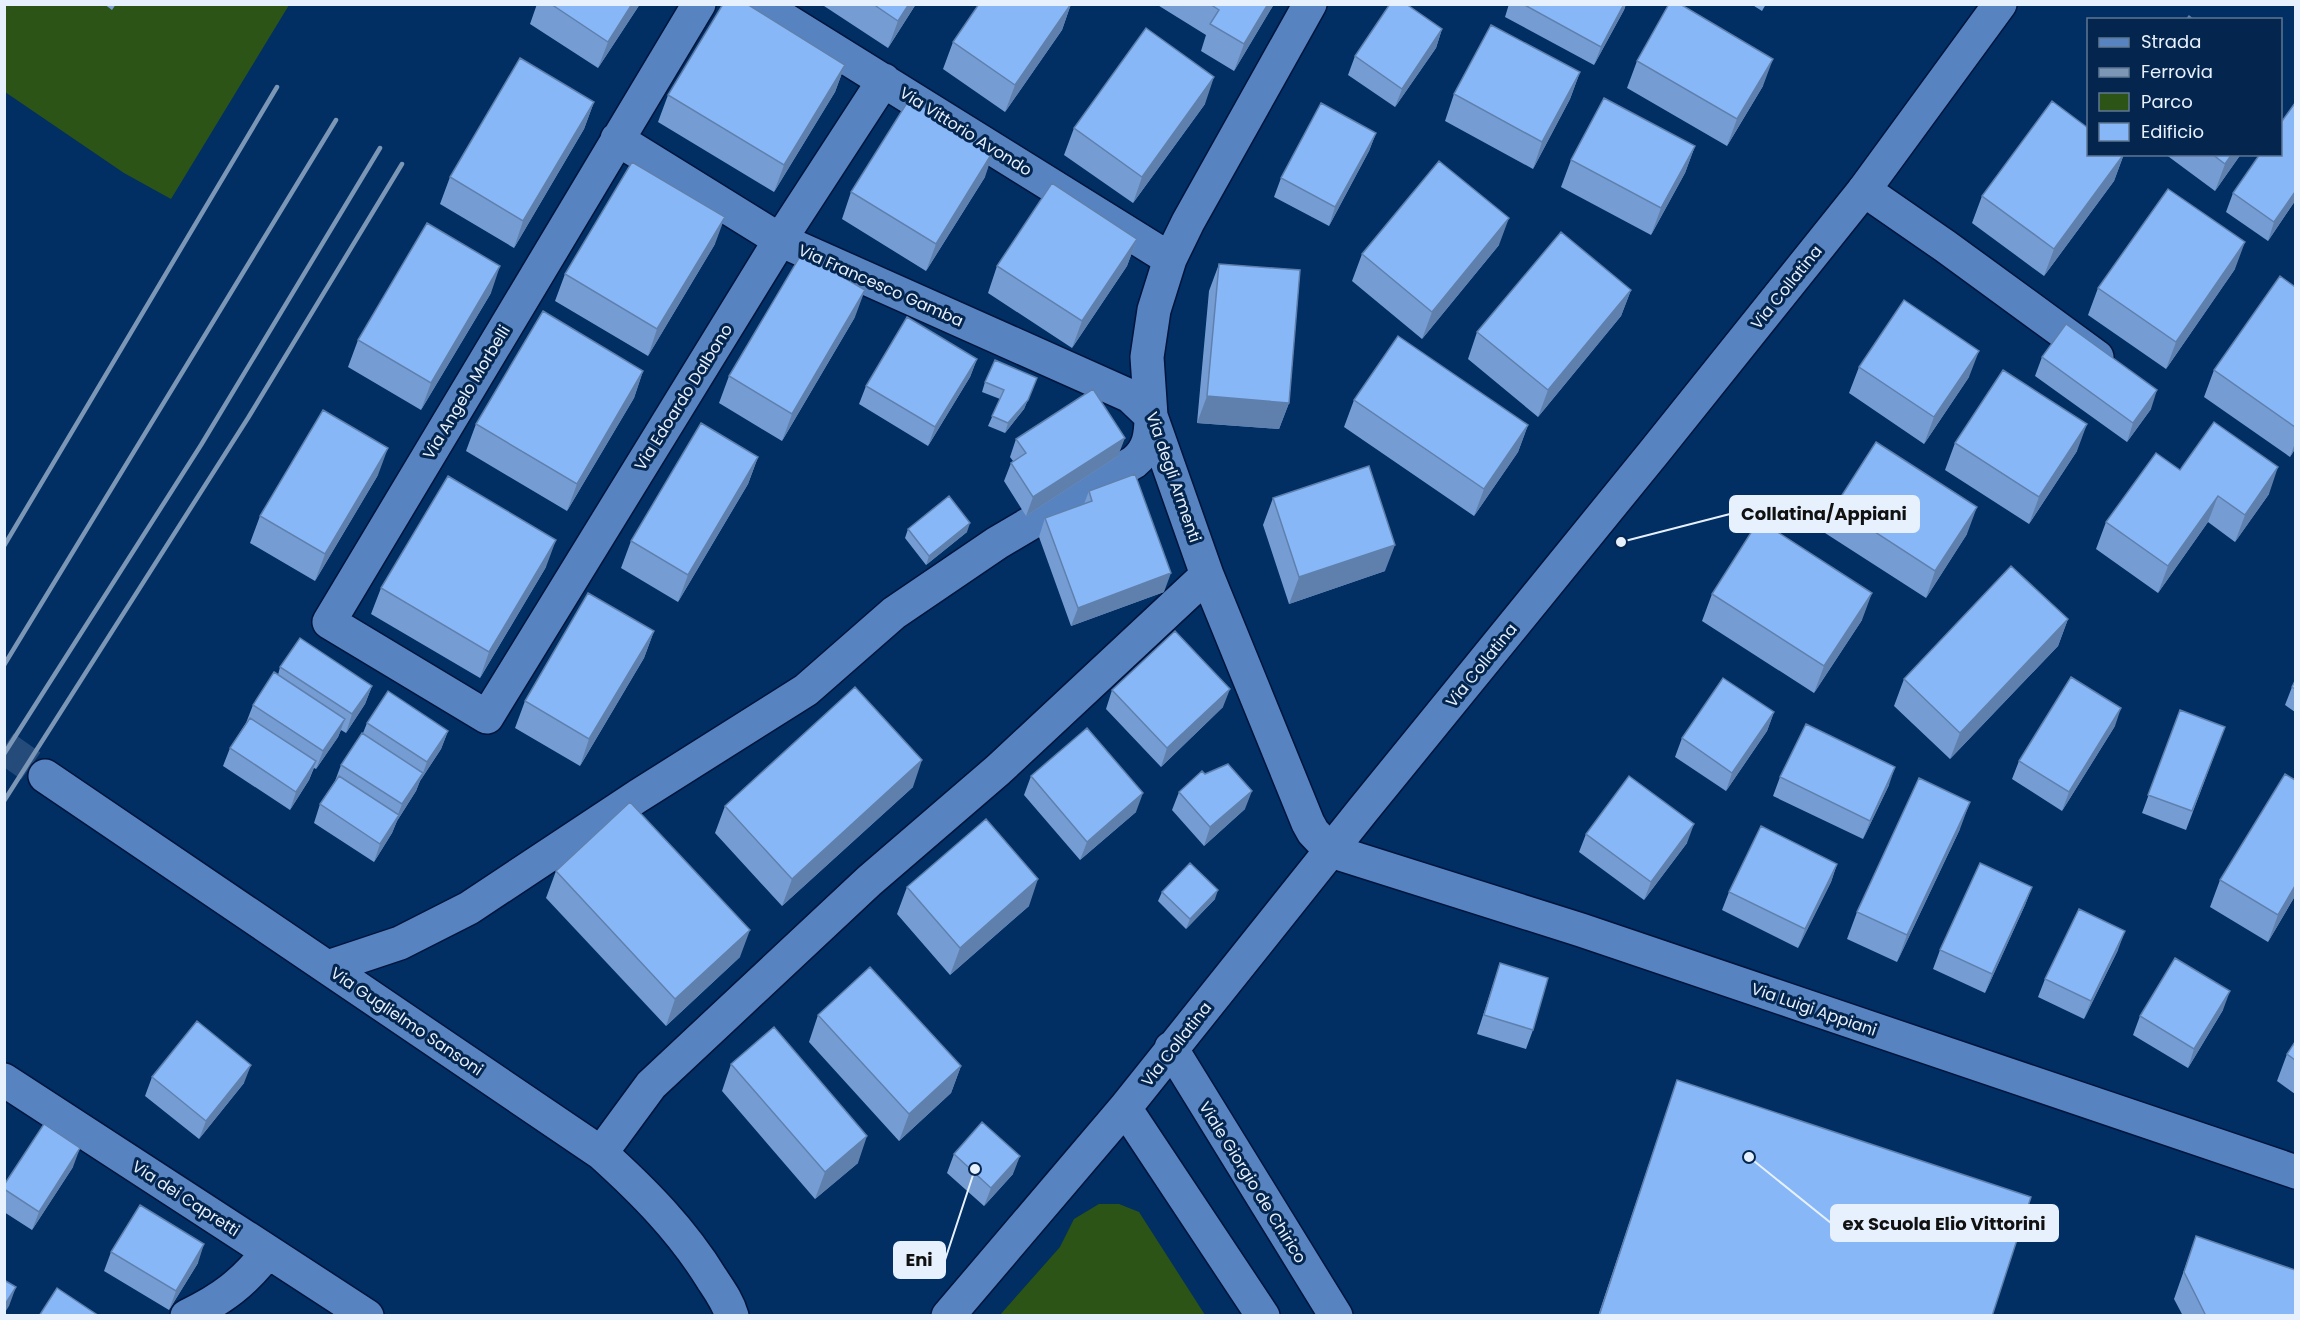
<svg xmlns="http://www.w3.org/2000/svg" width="2300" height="1320" font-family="Poppins,sans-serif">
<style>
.green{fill:#2d5417}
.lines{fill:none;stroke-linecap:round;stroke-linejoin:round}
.street-tunnel{stroke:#244b7a;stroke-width:33;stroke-dasharray:33 16;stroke-linecap:butt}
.street-casing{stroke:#00153d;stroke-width:36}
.secondary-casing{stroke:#00153d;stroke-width:36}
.street{stroke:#5784c1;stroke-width:33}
.secondary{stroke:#5784c1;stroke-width:33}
.rail{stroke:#7c96b6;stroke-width:4.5}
.wall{fill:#759dd4}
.shaded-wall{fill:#5f80ad}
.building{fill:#88b7f7;stroke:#5f80ad;stroke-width:1.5}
.labels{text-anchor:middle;stroke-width:6;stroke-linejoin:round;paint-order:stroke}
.street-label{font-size:16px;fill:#e7f1fe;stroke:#04254e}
.leader{fill:none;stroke:#e7f1fe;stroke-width:2}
.callout-dot{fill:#e7f1fe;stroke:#04254e;stroke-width:2}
.callout{fill:#e7f1fe;stroke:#e7f1fe;stroke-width:2}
.callout-label{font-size:18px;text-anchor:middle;font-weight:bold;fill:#111}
</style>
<rect width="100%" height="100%" fill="#012e63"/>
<!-- green -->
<path class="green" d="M5,5h284l-118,194 -47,-26 -119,-81z
M1099,1204h20l20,8 66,103h-205l60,-68 14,-28z"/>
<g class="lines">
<!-- street-tunnel -->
<path class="street-tunnel" d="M4,747l41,29"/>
<!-- street casing -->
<g class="street-casing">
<path id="street" d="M699,4l-370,618 158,95 293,-477 104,-160
M760,4l410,255
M1310,4l-122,218 -18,37 -16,51 -7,47 4,59 56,159 101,248 5,9 18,19 250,79 715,242
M1864,190l81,56 152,111
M45,776l556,377c42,38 81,77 111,126 8,12 16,23 20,37
M328,967l72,-24 69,-35 169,-112 168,-106 88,-77 103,-70 137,-81c15,-12 17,-27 17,-46l-21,-20 -350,-156 -163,-101
M4,1080l363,236
M601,1153l50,-68 218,-204 129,-111 209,-195
M187,1316c37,-18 56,-33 81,-64"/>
</g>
<!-- secondary casing -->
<g class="secondary-casing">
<path id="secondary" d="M1171,1048l165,268
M1125,1108l138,208
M948,1316l177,-208 238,-298 292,-359 209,-261 136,-186"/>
</g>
<!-- street -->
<use href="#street" class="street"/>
<!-- secondary -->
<use href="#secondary" class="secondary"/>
<!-- rail -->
<path class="rail" d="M4,546l273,-459
M4,665l332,-545
M4,754l197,-309 179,-297
M4,801l244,-383 154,-254"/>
</g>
<!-- wall -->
<path class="wall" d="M104,4h12l-4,6z
M537,4h103l-42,64 -68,-44z
M821,4h95l-28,44z
M1071,4l-9,26 -57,82 -62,-43 10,-27z
M1156,4h118l-40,67 -33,-20 5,-16z
M1509,4h117l-2,6 -30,55 -89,-48z
M1751,4h15l-4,7z
M1442,29l-6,19 -41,59 -47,-32 7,-19z
M1637,61l126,25 -36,60 -100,-58z
M845,65l-10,27 -61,100 -116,-70 10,-27z
M1580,72l-10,27 -37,70 -88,-48 9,-27z
M594,102l-10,27 -70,119 -74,-44 10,-27z
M1205,104l-72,99 -69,-48 10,-27z
M1376,133l-7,18 -40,75 -55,-29 7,-19z
M1695,146l-10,27 -34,62 -90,-48 10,-27z
M2124,154l-10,27 -70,95 -72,-53 10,-27z
M2165,154h76l-26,37z
M985,177l-59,94 -84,-52 9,-27z
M2233,193l62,8 -27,40 -42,-29z
M1137,239l-10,27 -55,82 -84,-55 9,-27z
M715,244l-67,112 -93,-55 10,-27z
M1499,245l-77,94 -70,-58 10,-27z
M1219,264l70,139 -10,26 -82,-6 12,-132z
M2235,269l-69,100 -78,-54 10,-27z
M2295,287v162l-5,8 -86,-60 10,-27z
M1631,290l-10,26 -83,101 -70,-58 9,-27z
M491,293l-70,117 -73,-43 10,-27z
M855,317l-73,124 -63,-38 10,-27z
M2042,357l109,52 -24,33 -92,-66z
M977,359l-7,18 -42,69 -69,-42 7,-18z
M1859,367l110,10 -45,67 -75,-51z
M643,371l-9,27 -67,113 -101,-60 10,-27z
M1037,378l-13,31 -19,24 -17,-7 12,-27 -18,-7 3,-10z
M1354,400l174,25 -10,27 -44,64 -130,-89z
M1016,439l102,17 -92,60 -22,-35 7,-18 2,-2 -3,-4z
M1955,443l122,8 -48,73 -84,-54z
M758,457l-10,27 -70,118 -57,-34 10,-27z
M2180,470l89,24 -34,48 -27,-20 -50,71 -62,-44 10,-27z
M378,475l-63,106 -65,-38 10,-27z
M1089,491l75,101 -93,34 -32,-89 6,-19 39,-14z
M1273,498l112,73 -96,33 -26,-79z
M1835,506l132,28 -41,64 -101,-65z
M908,529l59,3 -41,33 -21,-27z
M546,567l-66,111 -109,-64 10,-26z
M1712,594l150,26 -48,73 -112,-72z
M2068,619l-10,27 -108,113 -56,-53 10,-27z
M654,631l-10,27 -64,108 -65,-38 10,-27z
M280,667l92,19 -7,18 -19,29 -5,-3 -3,7 -22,32 -2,-1 -5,12 -19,30 -67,-44 7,-18 16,-25 7,-18 25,-30z
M2295,681v31l-10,-7 7,-18z
M1112,690l111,17 -62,60 -55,-58z
M2180,710l45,17 -39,103 -44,-17z
M1774,712l-7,19 -41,60 -51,-34 7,-19z
M367,723l81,8 -7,18 -21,32 -4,10 -19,30 -5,12 -18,29 -60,-39 6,-19 15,-23 6,-16 22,-32z
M2115,726l-53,85 -50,-32 7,-18z
M1205,774l40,35 -41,37 -32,-36 7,-18z
M1031,776l105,36 -56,48 -56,-65z
M1780,777l109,8 -26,54 -90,-43z
M913,787l-131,119 -67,-73 10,-27z
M1960,829l-63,133 -50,-23 10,-27z
M1586,834l101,9 -43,57 -65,-48z
M1837,864l-6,18 -33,66 -76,-38 7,-18z
M556,871l184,86 -74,69 -120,-128z
M2220,880l75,16 -27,46 -58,-35z
M907,887l122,19 -79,69 -53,-61z
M2032,887l-7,18 -40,88 -52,-24 7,-19z
M1162,892l53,7 -29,30 -28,-28z
M2118,950l-34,69 -46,-22 7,-18z
M1500,963l33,67 -7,19 -49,-15z
M2223,1010l-35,58 -55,-33 7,-19z
M818,1015l143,51 -10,27 -52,48 -90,-99z
M2295,1042v52l-18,-13 10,-27z
M731,1064l127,99 -43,36 -93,-108z
M152,1077l92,6 -45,56 -54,-43z
M1677,1080l315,236h-394z
M954,1154l59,20 -29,32 -37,-33z
M73,1167l-41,63 -28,-18v-27z
M2196,1236l99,80h-112l-9,-17z
M111,1252l87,11 -29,47 -65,-39z"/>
<!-- shaded-wall -->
<path class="shaded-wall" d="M632,4h8l-42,64 10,-26z
M909,4h7l-28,44 10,-27z
M1071,4l-9,26 -57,82 10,-27z
M1268,4h6l-40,67 10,-27z
M1624,4h2l-2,6 -30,55 7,-18z
M1442,29l-6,19 -41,59 7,-18z
M1773,59l-10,27 -36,60 10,-27z
M845,65l-10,27 -61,100 10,-27z
M1580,72l-10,27 -37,70 9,-27z
M1214,77l-9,27 -72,99 9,-26z
M594,102l-10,27 -70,119 9,-27z
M1376,133l-7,18 -40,75 6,-19z
M1695,146l-10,27 -34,62 10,-27z
M994,150l-9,27 -59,94 10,-27z
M2124,154l-10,27 -70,95 10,-27z
M2232,154h9l-26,37 10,-27z
M2295,192v9l-27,40 6,-19z
M725,217l-10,27 -67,112 9,-27z
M1509,218l-10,27 -77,94 10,-27z
M1137,239l-10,27 -55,82 10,-27z
M2245,242l-10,27 -69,100 10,-27z
M500,266l-9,27 -70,117 10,-27z
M865,290l-10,27 -73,124 10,-27z
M1631,290l-10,26 -83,101 10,-27z
M1979,351l-10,26 -45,67 10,-27z
M977,359l-7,18 -42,69 7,-19z
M643,371l-9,27 -67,113 10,-27z
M1037,378l-13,31 -19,24 3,-10z
M2157,390l-6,19 -24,33 6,-19z
M1207,396l82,7 -10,26 -82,-6z
M2087,424l-10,27 -48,73 10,-27z
M1528,425l-10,27 -44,64 10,-27z
M1125,438l-7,18 -92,60 7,-19z
M2295,443v6l-5,8z
M388,448l-10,27 -63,106 10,-27z
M758,457l-10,27 -70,118 10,-27z
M2278,467l-9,27 -34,48 10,-27z
M2218,496l-10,26 -50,71 10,-27z
M1977,507l-10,27 -41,64 9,-27z
M970,523l-3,9 -41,33 3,-9z
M556,540l-10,27 -66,111 9,-26z
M1395,545l-10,26 -96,33 10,-27z
M1171,573l-7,19 -93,34 7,-18z
M1872,593l-10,27 -48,73 10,-27z
M2068,619l-10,27 -108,113 10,-26z
M654,631l-10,27 -64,108 9,-27z
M372,686l-7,18 -19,29 6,-19z
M1230,689l-7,18 -62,60 6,-19z
M2121,708l-6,18 -53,85 7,-19z
M1774,712l-7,19 -41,60 6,-18z
M345,719l-7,18 -22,32 7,-18z
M448,731l-7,18 -21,32 7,-19z
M922,760l-9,27 -131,119 10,-27z
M316,761l-7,19 -19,30 6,-18z
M1895,767l-6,18 -26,54 7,-18z
M423,773l-7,18 -19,30 -5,12 -18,29 6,-18 17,-27 5,-13z
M1252,791l-7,18 -41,37 6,-19z
M1143,793l-7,19 -56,48 7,-18z
M1970,802l-10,27 -63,133 10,-27z
M1694,824l-7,19 -43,57 7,-18z
M1837,864l-6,18 -33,66 7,-19z
M1038,879l-9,27 -79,69 10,-27z
M2295,886v10l-27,46 10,-27z
M2032,887l-7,18 -40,88 7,-19z
M1218,890l-3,9 -29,30 4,-10z
M750,930l-10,27 -74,69 9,-27z
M2125,931l-7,19 -34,69 7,-18z
M2230,991l-7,19 -35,58 6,-19z
M251,1065l-7,18 -45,56 7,-18z
M961,1066l-10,27 -52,48 10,-27z
M867,1136l-9,27 -43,36 10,-27z
M80,1148l-7,19 -41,63 7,-18z
M1020,1156l-7,18 -29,32 7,-18z
M204,1244l-6,19 -29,47 7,-19z
M16,1287l-7,19 -5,8v-8z"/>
<!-- building -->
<path class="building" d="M551,4h81l-24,38z
M723,4h24l98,61 -61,100 -116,-70z
M873,4h36l-11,17z
M979,4h92l-56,81 -62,-43z
M1210,4h58l-24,40 -34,-20 9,-14z
M1390,4h16l36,25 -40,60 -47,-33z
M1523,4h101l-23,43z
M1669,4h11l93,55 -36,60 -100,-58z
M2189,16l5,4h-8z
M1491,25l89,47 -38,70 -88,-48z
M1146,28l68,49 -72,100 -68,-49z
M520,58l74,44 -71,119 -73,-44z
M910,98l84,52 -58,94 -85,-52z
M1604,98l91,48 -34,62 -90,-48z
M2052,101l36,27v26h36l-70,95 -72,-53z
M1321,103l55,30 -41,74 -54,-29z
M2295,103v89l-21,30 -41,-29 27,-39h20v-30z
M2212,154h20l-7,10z
M1439,161l70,57 -77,94 -70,-58z
M632,162l93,55 -68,112 -92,-55z
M1052,183l85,56 -55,82 -85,-55z
M2168,189l77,53 -69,100 -78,-54z
M427,223l73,43 -69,117 -73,-43z
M1561,232l70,58 -83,100 -71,-58z
M802,253l63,37 -73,124 -63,-38z
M1219,264l81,6 -11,133 -82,-7z
M2280,276l15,11v140l-81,-57z
M1904,300l75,51 -45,66 -75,-50z
M543,311l100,60 -66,113 -101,-60z
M907,317l70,42 -42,68 -69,-41z
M2066,324l91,66 -24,33 -91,-66z
M1398,336l130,89 -44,64 -130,-89z
M995,360l42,18 -9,22 -20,23 -16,-7 12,-26 -19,-8z
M2003,370l84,54 -48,73 -84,-54z
M1093,389l32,49 -92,59 -22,-34 15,-10 -10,-14z
M323,410l65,38 -63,106 -65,-38z
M2214,422l64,45 -33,48 -27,-19 -50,70 -62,-44 50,-69 24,17z
M701,423l57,34 -70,118 -57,-34z
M1876,442l101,65 -42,64 -100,-65z
M1369,466l26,79 -96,32 -26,-79z
M1135,474l36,99 -93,35 -33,-90 47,-17 -3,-10z
M448,476l108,64 -67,112 -108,-64z
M949,496l21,27 -41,33 -21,-27z
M1759,520l113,73 -48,73 -112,-72z
M2011,566l57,53 -108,114 -56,-54z
M588,593l66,38 -65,108 -64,-38z
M1175,631l55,58 -63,59 -55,-58z
M300,638l72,48 -20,28 -72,-47z
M274,672l71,47 -22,32 -70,-46z
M2071,677l50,31 -52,84 -50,-31z
M1723,678l51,34 -42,61 -50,-35z
M2295,681v8l-3,-2z
M855,687l67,73 -130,119 -67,-73z
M388,691l60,40 -21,31 -60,-39z
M2180,710l45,17 -33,84 -44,-16z
M250,718l66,43 -20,31 -66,-44z
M1806,724l89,43 -25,54 -90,-44z
M1087,728l56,65 -56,49 -56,-66z
M362,733l61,40 -21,31 -61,-39z
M1228,764l24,27 -42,36 -31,-35 23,-21 3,3z
M2285,774l10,6v106l-17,29 -58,-35z
M339,776l60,39 -19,29 -60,-40z
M1629,776l65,48 -43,58 -65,-48z
M1919,778l51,24 -63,133 -50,-23z
M630,802l120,128 -75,69 -119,-128z
M986,819l52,60 -78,69 -53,-61z
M1761,826l76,38 -32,65 -76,-37z
M1190,863l28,27 -28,29 -28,-27z
M1980,863l52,24 -40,87 -52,-24z
M2079,909l46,22 -34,70 -46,-22z
M2175,958l55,33 -36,58 -54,-33z
M1500,963l48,15 -15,52 -49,-15z
M870,967l91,99 -52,48 -91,-99z
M197,1021l54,44 -45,56 -54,-44z
M774,1027l93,109 -42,36 -94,-108z
M2295,1042v18l-8,-6z
M1677,1080l354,117 -39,119h-393z
M982,1122l38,34 -29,32 -37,-34z
M44,1124l36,24 -41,64 -35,-23v-4z
M140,1205l64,39 -28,47 -65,-39z
M2196,1236l99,34v46h-89l-22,-44z
M4,1280l12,7 -12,19z
M57,1288l42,28h-60z"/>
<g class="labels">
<!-- street labels -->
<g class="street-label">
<text transform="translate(966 131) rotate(32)" y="6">Via Vittorio Avondo</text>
<text transform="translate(881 285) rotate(24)" y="6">Via Francesco Gamba</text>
<text transform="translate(1786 287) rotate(-51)" y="6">Via Collatina</text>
<text transform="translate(466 392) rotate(-59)" y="6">Via Angelo Morbelli</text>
<text transform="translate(683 397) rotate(-58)" y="6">Via Edoardo Dalbono</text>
<text transform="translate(1174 477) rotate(71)" y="6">Via degli Armenti</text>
<text transform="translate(1481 665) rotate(-51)" y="6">Via Collatina</text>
<text transform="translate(1814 1009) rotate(19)" y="6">Via Luigi Appiani</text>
<text transform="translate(407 1021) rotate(34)" y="6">Via Guglielmo Sansoni</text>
<text transform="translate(1176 1044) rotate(-52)" y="6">Via Collatina</text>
<text transform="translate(1253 1182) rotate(58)" y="6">Viale Giorgio de Chirico</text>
<text transform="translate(186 1198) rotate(33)" y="6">Via dei Capretti</text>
</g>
</g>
<!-- callouts -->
<path class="leader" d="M1621 542L1730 514M1749 1157L1831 1223M975 1169L945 1260"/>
<g class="callout-dot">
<circle cx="1621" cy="542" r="6"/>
<circle cx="1749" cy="1157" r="6"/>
<circle cx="975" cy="1169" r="6"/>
</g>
<g class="callout">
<rect x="1730" y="496" width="189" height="36" rx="6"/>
<rect x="1831" y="1205" width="227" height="36" rx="6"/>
<rect x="894" y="1242" width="51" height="36" rx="6"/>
</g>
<g class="callout-label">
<text x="1824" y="520">Collatina/Appiani</text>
<text x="1944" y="1230">ex Scuola Elio Vittorini</text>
<text x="919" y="1266">Eni</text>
</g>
<!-- border -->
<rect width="2300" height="1320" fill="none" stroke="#e7f1fe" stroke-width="12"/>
<!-- legend -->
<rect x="2087" y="18" width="195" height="138" fill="#04254e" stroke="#5f7794" stroke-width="1.5"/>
<rect x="2099" y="38" width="30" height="9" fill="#5784c1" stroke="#5f7794" stroke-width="1.5"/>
<text x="2141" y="48" font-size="18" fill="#e7f1fe">Strada</text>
<rect x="2099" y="68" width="30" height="9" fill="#7c96b6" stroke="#5f7794" stroke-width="1.5"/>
<text x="2141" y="78" font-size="18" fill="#e7f1fe">Ferrovia</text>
<rect x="2099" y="93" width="30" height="18" fill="#2d5417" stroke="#5f7794" stroke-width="1.5"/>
<text x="2141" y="108" font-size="18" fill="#e7f1fe">Parco</text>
<rect x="2099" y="123" width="30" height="18" fill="#88b7f7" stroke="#5f7794" stroke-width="1.5"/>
<text x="2141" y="138" font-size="18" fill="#e7f1fe">Edificio</text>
</svg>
